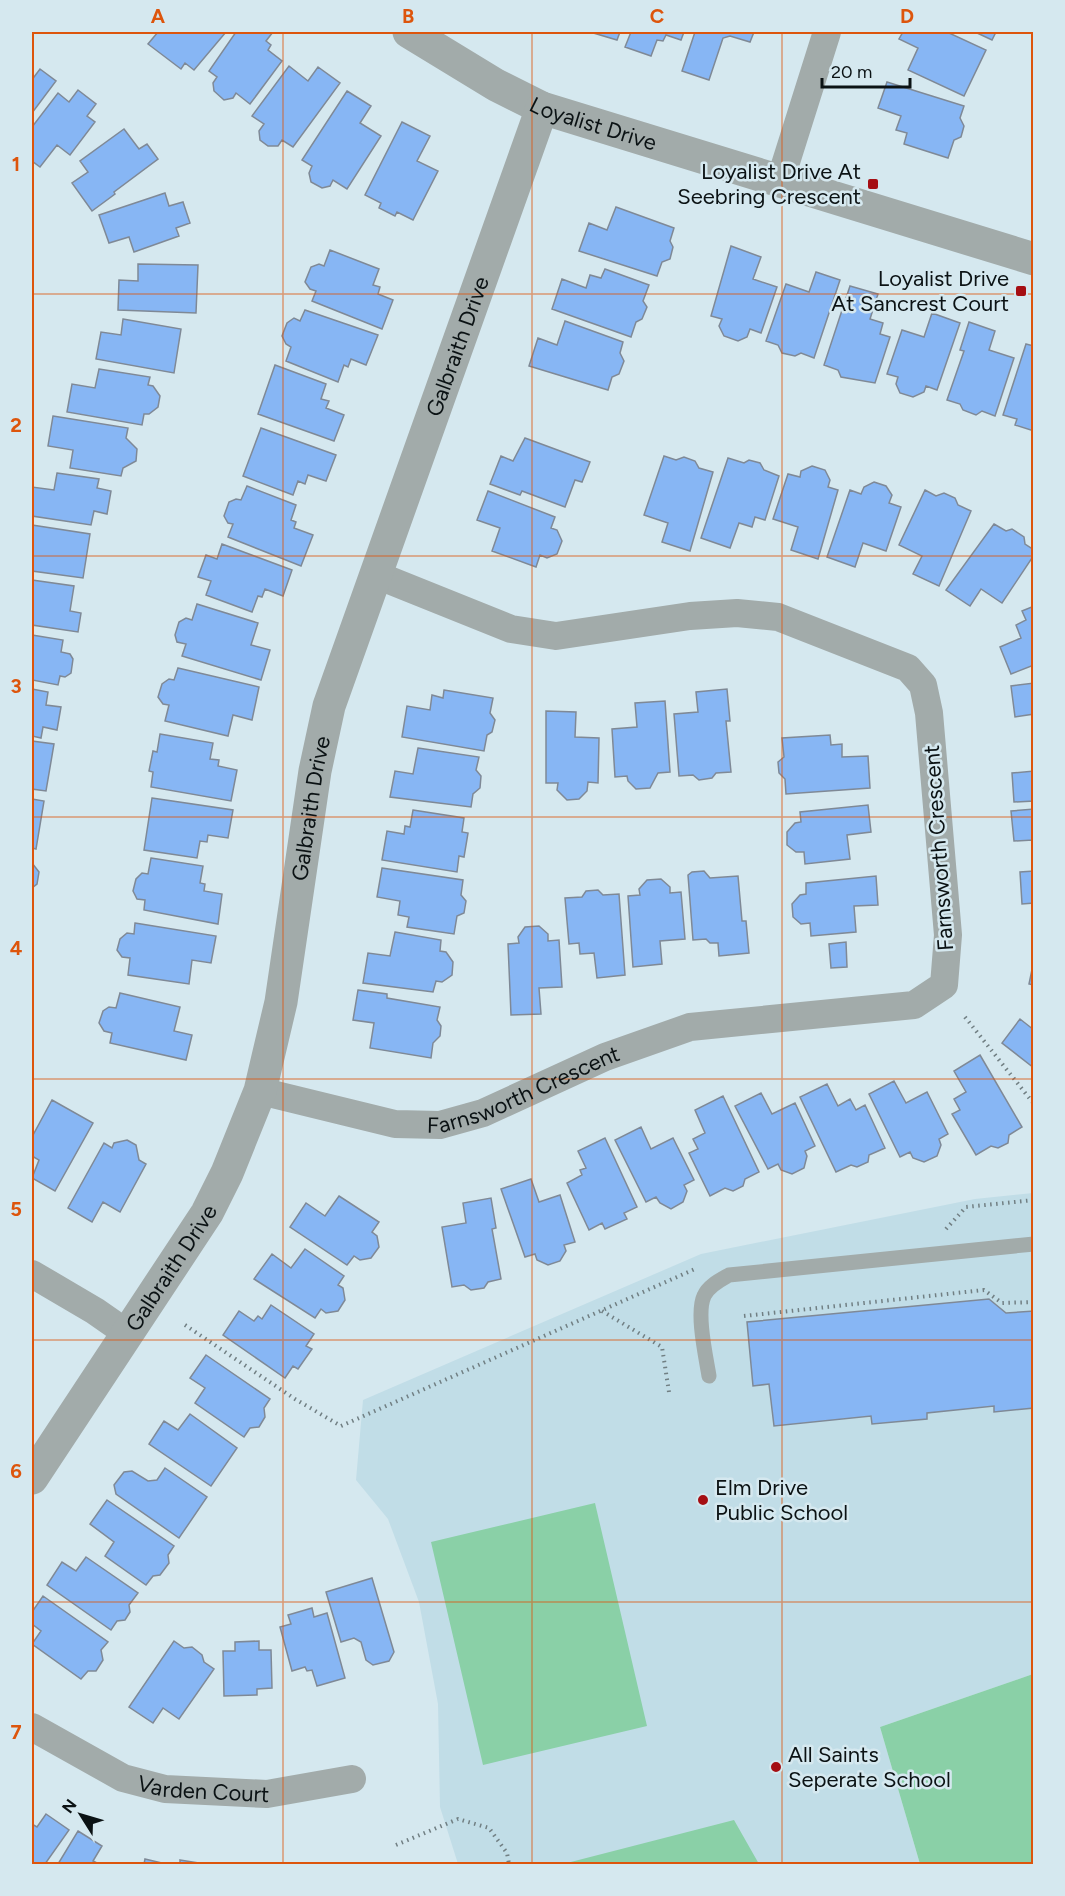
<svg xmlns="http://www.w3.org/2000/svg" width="1065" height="1896" font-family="Figtree,sans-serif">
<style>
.built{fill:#c1dde7}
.green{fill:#8ad0a7}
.building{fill:#87b6f4;stroke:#7f8996;stroke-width:1.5}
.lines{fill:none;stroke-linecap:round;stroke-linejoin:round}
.path{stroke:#717f83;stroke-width:4;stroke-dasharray:1.5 4.5;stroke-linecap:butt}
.service{stroke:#a2abaa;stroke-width:15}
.minor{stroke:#a2abaa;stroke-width:28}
.tertiary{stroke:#a2abaa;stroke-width:33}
.grid{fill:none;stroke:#dd550c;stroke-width:1.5;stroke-opacity:0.55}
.poi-dot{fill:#a50e13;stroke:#d5e8ef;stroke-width:2}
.labels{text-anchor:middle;stroke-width:5;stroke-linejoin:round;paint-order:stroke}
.street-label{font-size:22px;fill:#0b1214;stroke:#d5e8ef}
.poi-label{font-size:22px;fill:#0b1214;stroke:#d5e8ef;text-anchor:end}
.neatline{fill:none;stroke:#dd550c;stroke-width:2}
.grid-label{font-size:20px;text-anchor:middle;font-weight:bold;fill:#dd550c}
</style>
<rect width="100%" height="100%" fill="#d5e8ef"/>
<!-- built -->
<path class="built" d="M1033,1193v481l-153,53 40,137h-462l-18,-57 -2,-103 -19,-102 -31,-83 -32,-39 7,-80 338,-146 274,-55z"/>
<!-- green -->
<path class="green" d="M595,1503l52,223 -164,39 -52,-223z
M1033,1674v190h-113l-40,-137z
M734,1820l25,44h-196z"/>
<!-- building -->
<path class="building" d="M158,32h68l-32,38 -9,-7 -4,6 -33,-25z
M236,32h37l-7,9 5,4 -3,5 14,11 -32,43 -14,-11 -3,5 -9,2 -10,-9 -1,-8 4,-6 -8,-6z
M590,32h30l-3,8z
M631,32h53l-3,8 -15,-5 -3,6 -6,-1 -6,16 -26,-9z
M695,32h59l-4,10 -20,-6 -7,2 -14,42 -27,-9z
M903,32h44l39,18 -22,46 -56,-26 10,-22 -19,-9z
M975,32h21l-4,8z
M289,66l19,15 10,-14 22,16 -47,64 -11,-7 -4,6h-10l-8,-6 -1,-9 5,-7 -12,-8z
M40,69l16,12 -24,32v-38l2,2z
M887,82l77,24 -4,12 4,8 -3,11 -7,3 -6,18 -44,-14 3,-11 -11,-3 5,-14 -23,-8z
M78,90l18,14 -9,12 8,6 -25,33 -13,-10 -17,22 -8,-6v-34l26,-34 11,9z
M347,91l24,15 -11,17 21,13 -34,53 -14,-9 -3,6 -8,2 -11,-6 -2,-9 3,-7 -10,-6z
M402,122l28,14 -13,25 21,10 -25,49 -16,-8 -2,4 -16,-8 2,-5 -16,-8z
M124,129l15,20 8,-5 11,15 -44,33 1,2 -23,17 -20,-28 16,-11 -8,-11z
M165,193l4,13 14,-4 7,21 -14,5 3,8 -45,16 -5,-15 -20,6 -10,-28z
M616,207l58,21 -4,13 3,6 -3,12 -8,3 -5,14 -78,-25 10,-28 18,7z
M731,246l30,11 -8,22 24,8 -16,46 -11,-4 -3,8 -9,4 -14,-5 -5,-10 3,-7 -11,-3z
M330,250l49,19 -6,16 7,2 -2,7 15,6 -11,29 -70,-28 4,-10 -6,-2 -5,-7 6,-15 8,-3 5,2z
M138,264l60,1 -2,48 -78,-3 1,-30 19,1z
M605,269l44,16 -6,16 4,6 -5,12 -6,3 -5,15 -79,-28 10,-30 24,9 4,-13 11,3z
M816,272l24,8 -26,78 -13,-5 -6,3 -13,-3 -4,-8 -12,-4 20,-57 23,8z
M850,286l28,8 -8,25 13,4 -3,11 10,3 -15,46 -34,-6 -3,-7 -14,-5z
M305,310l73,25 -12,30 -15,-6 -3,8 -4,-2 -6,17 -52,-21 5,-14 -5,-3 -4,-8 5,-13 7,-5 6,3z
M932,313l28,10 -23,67 -11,-4 -2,6 -11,5 -13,-4 -4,-9 2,-7 -11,-3 15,-44 22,7z
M123,319l58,10 -7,44 -78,-14 5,-27 20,3z
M565,321l58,21 -3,11 4,8 -5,13 -7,3 -4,13 -79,-24 9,-28 19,7z
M969,322l26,9 -6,19 25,8 -19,58 -13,-5 -6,4 -13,-5 -3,-6 -13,-4 17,-49 -4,-1z
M1026,344l8,2v85l-19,-6 2,-6 -14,-4z
M275,365l51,19 -5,15 8,2 -3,7 18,7 -10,26 -76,-27z
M99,369l51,8 -2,8 5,1 7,10 -2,11 -9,7h-5l-2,11 -75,-13 5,-28 23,4z
M53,416l75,12 -2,10 11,11 -1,12 -13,7 -2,8 -51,-8 3,-18 -25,-4z
M261,428l75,27 -10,26 -18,-6 -3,9 -7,-3 -5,14 -50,-19z
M525,438l65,24 -8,20 -7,-2 -10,27 -43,-16 -2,4 -30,-11 11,-28 12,5z
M664,456l12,4 8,-3 11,4 4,7 14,4 -23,79 -28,-9 6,-19 -24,-8z
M728,458l16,5 5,-3 11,3 4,7 15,6 -14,44 -10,-3 -3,10 -13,-4 -9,25 -29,-10z
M812,466l13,4 5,10 -2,7 10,3 -20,69 -27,-9 7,-23 -25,-8 15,-45 12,3 1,-6z
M57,473l42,6 -2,9 14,3 -4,23 -13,-3 -3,14 -59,-9v-29l22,3z
M874,482l12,4 6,9 -3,8 12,4 -15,44 -23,-8 -8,24 -28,-10 23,-67 11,4 3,-7z
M247,486l49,19 -5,15 5,2 -2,6 19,7 -12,31 -73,-29 5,-13 -5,-1 -4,-7 5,-14 7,-3 5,1z
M925,490l11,6 8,-3 11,5 3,7 13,6 -32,75 -26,-12 9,-18 -23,-11z
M488,491l67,26 -4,11 6,2 5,11 -5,13 -10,4 -7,-3 -4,12 -44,-16 8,-23 -23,-8z
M994,524l12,7 6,-2 12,8 1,7 9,6v5l-32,48 -21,-14 -11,17 -24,-16z
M32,525l58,9 -7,44 -51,-7z
M222,544l70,26 -9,26 -18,-7 -3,8 -4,-1 -6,16 -46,-17 5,-14 -13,-4 8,-22 11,4z
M32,580l42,6 -4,25 11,2 -3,19 -46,-7z
M197,604l61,19 -7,22 19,5 -9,30 -79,-24 4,-12 -9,-2 -2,-7 4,-13 7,-4 6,2z
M1034,606v59l-23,9 -11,-27 21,-9 -5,-13 10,-5 -4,-9z
M32,635l31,5 -2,12 9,2 3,5 -2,14 -6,4 -5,-1 -2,9 -26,-5z
M178,668l81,19 -7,33 -19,-5 -5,21 -63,-15 4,-16 -6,-1 -5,-7 4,-13 7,-5 5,1z
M1034,683v31l-19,3 -4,-31z
M32,689l16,3 -2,13 15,2 -4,23 -14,-3 -2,11 -9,-2z
M727,689l3,32h-4l5,51 -15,1 -4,5 -13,2 -6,-5 -14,1 -5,-62 24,-2 -2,-20z
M444,690l49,8 -3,15 5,7 -3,12 -5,3 -3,16 -82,-14 5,-31 23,4 2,-15 11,3z
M665,701l5,71 -12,1 -8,15 -14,1 -8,-8 -1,-5 -12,1 -3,-48 25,-2 -2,-24z
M546,711l30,1 -1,25 24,1 -1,45 -10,-1 -1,9 -8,8 -12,1 -10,-10 1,-7h-12z
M160,734l53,9 -3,16 9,1 -1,6 19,4 -6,31 -80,-14 2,-15 -4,-1 4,-20 4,1z
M830,735l1,10 11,-1v13l26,-1 2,32 -84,6 -1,-15 -6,-6 -1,-11 6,-5 -2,-19z
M32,741l22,3 -8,47 -14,-2z
M418,748l61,9 -3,13 5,6 -1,12 -7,6 -2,13 -81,-10 5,-26 18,3z
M1034,771v30l-20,1 -2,-29z
M152,798l81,12 -5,28 -20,-3 -1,7 -7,-1 -3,17 -53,-8z
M32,799l12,2 -8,48 -4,-1z
M868,805l3,27 -24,3 3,24 -45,5 -1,-12h-8l-9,-7v-13l8,-9 6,-1 -1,-10z
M1034,809v39l-1,-8 -19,1 -3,-30z
M413,810l51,8 -2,14 6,1 -4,24 -5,-1 -2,16 -75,-12 5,-29 17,3 1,-8 5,1z
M151,858l52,8 -3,17 5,1 -1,7 18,3 -4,30 -74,-14 1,-10 -8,-1 -4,-8 3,-12 6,-6 6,1z
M32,863l7,9 -2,12 -5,4z
M382,868l81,12 -2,15 5,6 -2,12 -7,3 -3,18 -47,-7 2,-10 -11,-2 2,-14 -23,-4z
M704,871l6,7 28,-2 4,45h4l3,32 -30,3 -1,-13h-8l-4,-4 -13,1 -5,-65 4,-3z
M1034,871v32l-12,1 -2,-32z
M876,876l2,29 -24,1 2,26 -45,4 -1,-13 -9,1 -8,-7 -1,-13 8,-9 6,-1v-11z
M661,879l9,8v6l11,-1 4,47 -25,2 2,23 -29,3 -5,-71 12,-1 -1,-6 8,-9z
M598,890l5,5 16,-1 6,81 -28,3 -3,-25 -14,1 -1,-11 -10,1 -4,-46 17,-1 4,-6z
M135,923l81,13 -5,27 -19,-3 -3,24 -61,-9 2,-17 -8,-1 -5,-7 3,-11 7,-6 7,1z
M539,926l9,8v7l11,-1 3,47 -23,1 2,26 -30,1 -3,-71 11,-1 -1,-6 7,-10z
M395,932l46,8 -1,11 6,1 7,10 -1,13 -10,7 -6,-1 -3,11 -70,-9 5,-30 22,3z
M846,942l1,25 -16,1 -2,-24z
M1034,960v25l-5,-1z
M358,990l29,4v4l53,9 -3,13 4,6 -1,10 -7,7 -2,15 -61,-10 4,-25 -21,-3z
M120,993l60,14 -6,24 18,4 -6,25 -76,-17 2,-10 -8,-2 -5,-8 4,-12 6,-4 7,1z
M1020,1019l14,11v38l-32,-25z
M980,1055l42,72 -13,8 -1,8 -10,5 -7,-2 -15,9 -24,-41 8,-4 -6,-11 12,-7 -12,-21z
M894,1081l12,22 21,-11 21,42 -9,5 2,6 -4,11 -13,6 -11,-4 -3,-6 -10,5 -31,-63z
M827,1084l11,22 12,-7 6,11 9,-5 20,43 -16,7 -1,7 -11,5 -6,-2 -15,7 -36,-75z
M761,1093l11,21 23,-11 20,43 -10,5 2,5 -3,12 -12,6 -11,-4 -3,-6 -10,5 -33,-63z
M723,1096l36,76 -14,7 -2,7 -10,5 -8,-3 -15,8 -21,-43 9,-4 -5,-10 12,-6 -10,-23z
M52,1100l41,23 -38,68 -23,-13 7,-18 -7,-4v-19z
M641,1127l10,22 22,-11 21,42 -10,5 3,6 -4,11 -12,7 -11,-6 -4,-6 -10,5 -31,-62z
M605,1138l32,69 -13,6 3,6 -22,10 -3,-6 -13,7 -22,-47 15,-8 -2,-5 6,-2 -8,-17z
M127,1140l9,5 3,15 7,4 -26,48 -17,-10 -11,20 -24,-14 36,-65 8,5 2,-5z
M531,1179l8,23 21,-7 15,47 -11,3 2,6 -6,10 -12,4 -11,-5 -2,-6 -10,3 -24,-68z
M339,1196l40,26 -7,10 5,4 2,11 -8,11 -11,2 -6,-4 -7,9 -57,-38 16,-24 19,13z
M491,1198l5,30 -4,1 9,50 -13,3 -4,6 -13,2 -7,-5 -12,2 -10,-60 24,-4 -3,-20z
M305,1249l39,27 -6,9 5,3 2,12 -7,11 -12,2 -5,-4 -6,9 -61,-39 18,-25 19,14z
M989,1299l17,14 28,-2v97l-40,4v-6l-67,7v6l-55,5 -1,-8 -97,10 -5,-42 -16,2 -6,-64z
M271,1305l43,29 -8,12 6,3 -14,20 -5,-3 -8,12 -62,-43 16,-24 15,10 4,-5 4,3z
M206,1355l64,44 -6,9 1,9 -6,10 -9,1 -6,9 -49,-34 10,-15 -15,-10z
M190,1414l47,34 -26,38 -62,-42 15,-23 14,9z
M165,1468l42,29 -28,41 -63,-44 -2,-9 10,-13 8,-1 16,10 9,-1z
M107,1500l67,46 -6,9 1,8 -9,12 -7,1 -7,9 -41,-29 9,-14 -24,-18z
M86,1557l52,36 -9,12 1,7 -5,8 -8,1 -6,9 -64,-45 15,-23 14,9z
M372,1578l22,74 -5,9 -16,4 -7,-5 -5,-18 -7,-4 -13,4 -15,-50z
M43,1596l65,46 -7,8 2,10 -7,11h-8l-7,8 -49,-35 9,-13 -9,-7v-12z
M312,1608l2,9 13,-4 18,65 -28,8 -5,-16 -5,1 -2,-4 -13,4 -12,-44 11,-3 -3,-9z
M174,1641l10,7 8,-1 10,8 2,7 10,7 -35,50 -16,-11 -10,15 -24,-16z
M259,1641v9h12l1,38 -15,1v6l-33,1 -1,-45h12v-9z
M46,1814l23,16 -24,34h-13v-40l5,3z
M78,1831l24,15 -9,15 6,3h-41z
M145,1859l21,5h-22z
M180,1860l25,4h-25z"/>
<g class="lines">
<!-- path -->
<path class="path" d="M965,1017l69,87
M946,1229l20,-22 68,-7
M602,1311l60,36 7,45
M744,1316l240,-26 18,13 32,-1
M185,1325l110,74 46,27 354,-157
M396,1845l62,-26 31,9 18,25 2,11"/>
<!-- service -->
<path class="service" d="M709,1376c-3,-19 -13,-63 -5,-80 4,-10 16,-16 25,-21l305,-31"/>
<!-- minor -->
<g class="minor">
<path d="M780,181l47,-149"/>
<path id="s1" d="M260,1091l135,33 45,1 43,-12 122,-56 85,-30 224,-22 30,-20 4,-50 -19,-222 -6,-28 -15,-17 -130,-51 -41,-4 -47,3 -134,20 -45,-7 -137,-55"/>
<path d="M32,1274l63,37 33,23"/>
<path id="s2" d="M32,1727l91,51 42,11 102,5 85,-15"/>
</g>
<!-- tertiary -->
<g class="tertiary">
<path id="s3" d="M409,32l87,53 46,23 492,151"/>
<path id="s4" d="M32,1478l175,-265 20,-40 33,-82 21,-89 34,-231 14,-65 213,-598"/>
</g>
</g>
<!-- grid -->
<path class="grid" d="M283,32v1832M532,32v1832M782,32v1832M32,294h1002M32,556h1002M32,817h1002M32,1079h1002M32,1340h1002M32,1602h1002"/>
<!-- markers -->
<g class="poi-dot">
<rect x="867" y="178" width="12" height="12" rx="3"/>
<rect x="1015" y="285" width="12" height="12" rx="3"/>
<circle cx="703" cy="1500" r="6"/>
<circle cx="776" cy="1767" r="6"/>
</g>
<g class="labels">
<!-- street labels -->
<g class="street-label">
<text dy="8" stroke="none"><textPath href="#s3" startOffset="207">Loyalist Drive</textPath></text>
<text dy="8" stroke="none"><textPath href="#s4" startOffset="1224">Galbraith Drive</textPath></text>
<text dy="8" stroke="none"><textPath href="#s4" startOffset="738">Galbraith Drive</textPath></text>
<text transform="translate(938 848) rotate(-94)" y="8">Farnsworth Crescent</text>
<text dy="8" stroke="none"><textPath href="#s1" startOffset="274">Farnsworth Crescent</textPath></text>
<text dy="8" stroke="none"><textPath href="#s4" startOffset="252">Galbraith Drive</textPath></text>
<text dy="8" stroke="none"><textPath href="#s2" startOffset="186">Varden Court</textPath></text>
</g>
<!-- poi labels -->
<g class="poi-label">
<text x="861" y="179">Loyalist Drive At<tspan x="861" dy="25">Seebring Crescent</tspan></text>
<text x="1009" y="286">Loyalist Drive<tspan x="1009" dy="25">At Sancrest Court</tspan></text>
<text x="715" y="1495" text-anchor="start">Elm Drive<tspan x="715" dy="25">Public School</tspan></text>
<text x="788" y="1762" text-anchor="start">All Saints<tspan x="788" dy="25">Seperate School</tspan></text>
</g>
</g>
<!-- border -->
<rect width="1065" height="1896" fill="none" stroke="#d5e8ef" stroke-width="66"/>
<!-- north arrow -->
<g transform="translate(81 1815) rotate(307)" stroke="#d5e8ef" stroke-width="4.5" paint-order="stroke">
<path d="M0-4.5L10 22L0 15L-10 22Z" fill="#0b1214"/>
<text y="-9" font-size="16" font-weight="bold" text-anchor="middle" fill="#0b1214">N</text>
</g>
<!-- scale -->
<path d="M822 78v9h88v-9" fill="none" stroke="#0b1214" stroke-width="3"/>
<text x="831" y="78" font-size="18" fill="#0b1214" stroke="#d5e8ef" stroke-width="4.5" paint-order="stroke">20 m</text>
<rect x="33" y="33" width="999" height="1830" class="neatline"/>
<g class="grid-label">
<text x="158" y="23">A</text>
<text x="408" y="23">B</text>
<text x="657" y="23">C</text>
<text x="907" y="23">D</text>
<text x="16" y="171">1</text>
<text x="16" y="432">2</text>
<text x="16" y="693">3</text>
<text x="16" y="955">4</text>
<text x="16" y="1216">5</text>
<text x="16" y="1478">6</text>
<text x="16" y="1739">7</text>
</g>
</svg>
